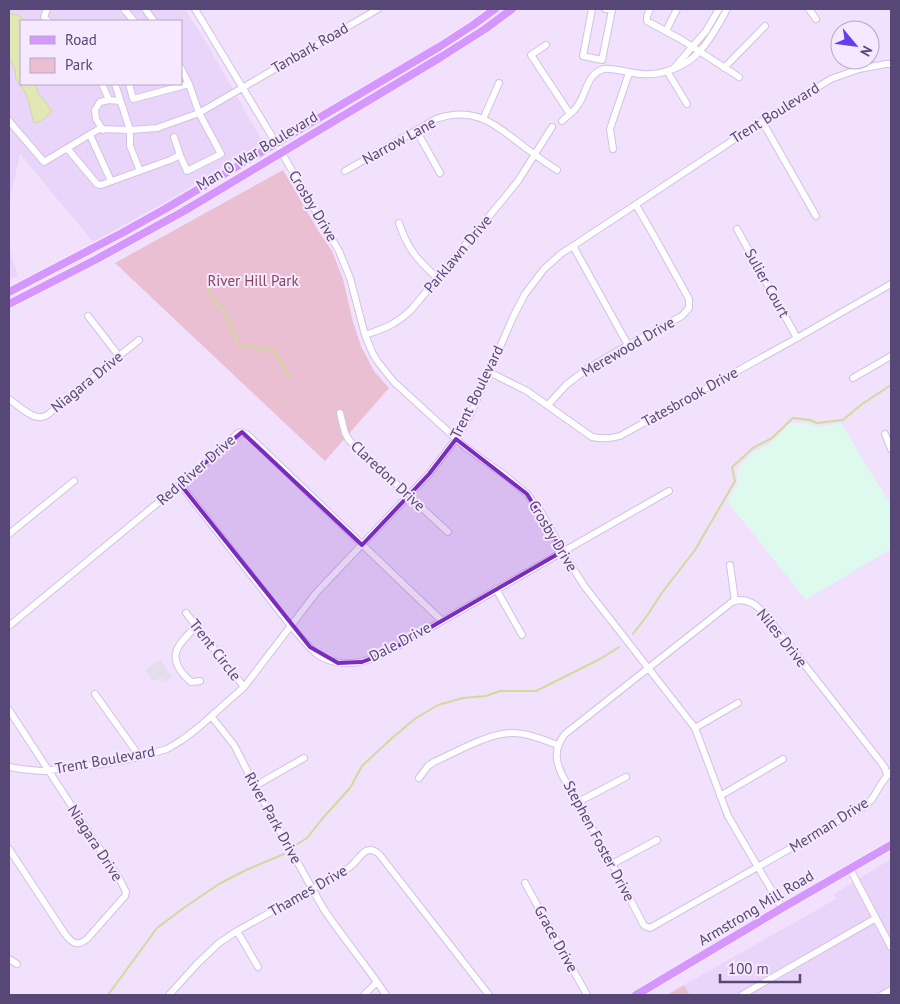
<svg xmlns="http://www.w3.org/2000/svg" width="900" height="1004" font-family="'PT Sans',sans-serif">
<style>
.residential{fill:#e9d5fa;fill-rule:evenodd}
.industrial{fill:#e3ddec}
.education{fill:#def9ee}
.green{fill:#ebbfd2}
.water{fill:#e2e8b5;stroke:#d2da9a}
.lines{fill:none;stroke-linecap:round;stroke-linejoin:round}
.stream{stroke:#d2da9a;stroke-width:2}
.minor-casing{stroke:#d2c1e7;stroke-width:8}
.major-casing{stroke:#fff;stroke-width:9}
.minor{stroke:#fff;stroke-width:6}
.major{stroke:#d596ff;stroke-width:8}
.marked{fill:#7b2cbf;fill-opacity:0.2;stroke:#7b2cbf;stroke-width:4;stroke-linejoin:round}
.labels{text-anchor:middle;stroke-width:4;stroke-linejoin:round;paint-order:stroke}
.street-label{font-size:15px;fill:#564776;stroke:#f5e8ff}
.park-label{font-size:15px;fill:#88435a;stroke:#f5e8ff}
</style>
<rect width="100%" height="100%" fill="#f1e1fd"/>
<!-- residential -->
<path class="residential" d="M9,9h176l21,33 57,100 -97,60 -73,40 -73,-88 -11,49zM21,21h160v63h-160z
M9,247l9,29 -9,4z
M891,859v136h-201l-6,-10 152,-86 -2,-5z"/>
<!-- industrial -->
<path class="industrial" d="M160,660l12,17 -7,5 -4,-4 -8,3 -8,-11z"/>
<!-- education -->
<path class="education" d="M790,423h17l12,4 22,-4 50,82v44l-85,51 -79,-99 10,-17v-15l16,-17 19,-10z"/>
<!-- green -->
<path class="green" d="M283,170l36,62 13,19 11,28 10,43 8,24 13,25 15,17 -64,73 -210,-198z
M684,985l6,10h-23z"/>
<!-- water -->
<path class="water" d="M11,14c6,0 10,2 13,7h-3v63h14l4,10 13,17 -10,9 -8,3 -6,-24 -4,-9 -8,-11 -1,-9 -6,-14v-41z"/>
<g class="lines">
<!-- stream -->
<path class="stream" d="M207,286c4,13 8,17 18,25l1,5 5,8 -1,7h4c3,18 8,15 23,16l5,5 6,-4c11,3 16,20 22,29
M633,634l16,-21 12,-19 34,-44 40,-69 -3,-14 21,-19 19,-10 21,-20 17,2 7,3 26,-3 19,-16 29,-19
M296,845l11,-7 15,-19 28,-31 12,-22 30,-28 24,-20 22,-13 25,-7 23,-2 14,-5h36l64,-32 19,-12
M108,995l49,-67 28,-21 34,-23 27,-14 38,-16"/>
<!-- minor casing -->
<g class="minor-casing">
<path id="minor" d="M47,9l-3,8 4,4
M124,9l10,12
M145,9l9,12
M195,9l81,134 63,108 11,27 15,57 8,19 5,8 16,20 70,64 43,31 20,17 14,18 22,39 9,16 13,20 110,141 33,88 54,92
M592,9l-9,47 19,4 10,-50 -7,-1
M650,9l-3,7v5l35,19 57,37
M809,9l7,10
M666,31l11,-22
M546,45l-15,10 39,59
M674,68l32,-37 13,-22
M724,68l41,-42
M667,71l20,33
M102,84l7,16
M115,84l15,46v16l10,25
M129,84l4,15 56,-15 -8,-16
M483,119l16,-36
M9,121l35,41 55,-33 31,1 27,-2 42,-15 179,-104
M562,121c5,-5 12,-9 16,-16 9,-12 8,-31 26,-36 7,-2 29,5 38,5 20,2 45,-8 58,-23 9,-10 21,-30 27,-42
M762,121l54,95
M103,130l-7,-11 -1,-9 5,-8 9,-2 11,1
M416,130l24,43
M90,135l21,46
M174,137l6,18
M67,148l30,36 4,1 69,-25 10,-5 7,16 34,-17 -22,-41 -10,-29
M613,149l-3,-20 19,-56
M345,171l91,-52c38,-13 57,4 86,26 11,9 23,17 35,25
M399,223c9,27 18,36 38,55
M737,229l60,109
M573,246l55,99
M88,316l31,40
M365,335c20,-7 30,-10 46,-25l94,-113 13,-16 34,-54
M489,372l38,19 65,46c10,2 18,2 28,-1l177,-98 94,-54
M853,378l38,-22
M9,399c7,5 23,20 32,18 4,0 8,-3 11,-6l67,-55 20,-16
M548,405l18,-20 21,-16 41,-24 54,-29 7,-8v-9l-35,-63 -18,-31
M340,413l5,20 4,7 99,92
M885,434l6,15
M180,484l111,142c9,10 17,21 27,29 22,14 47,8 68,-2l283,-162
M9,534l65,-53
M730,565l5,36
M496,589l26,46
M186,613l58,74
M9,626l197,-163 32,-30c5,-2 8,1 12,4l191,183
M197,626c-22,20 -32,33 -6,56l9,-1
M95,694l45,63
M9,710l111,170 6,12 -1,4 -38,43c-10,8 -15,4 -22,-5l-56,-85
M211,716l23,29 21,41 68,122c20,30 43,57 63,87
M695,728l43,-25
M9,767l12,2 20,2 62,-7 37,-7 27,-8 15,-9 17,-13 45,-40 72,-94 113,-119 27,-35 14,-24 44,-100 11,-21 19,-25 18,-16 11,-7 189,-125 69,-42 28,-10 27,-5h5
M887,776l-2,-8 -5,-7 -116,-148c-9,-10 -20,-16 -32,-11l-167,132c-11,14 -10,26 -3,41l50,89 31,60 2,2 5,2 217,-123c10,-10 13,-24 24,-33
M419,778l9,-12 6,-4c22,-10 54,-29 79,-29 16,0 30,7 45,12
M255,786l49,-28
M720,796l63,-37
M578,802l48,-25
M612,864l45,-24
M850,869l41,78
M525,883l62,112
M237,931l21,36
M9,959l8,5
M169,995l28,-31 22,-21 18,-12 104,-58c5,-3 10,-6 14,-11 7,-7 12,-18 24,-8l110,141
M364,995l13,-13
M742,995l134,-77
M882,995l9,-5"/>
</g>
<!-- major casing -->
<g class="major-casing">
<path id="major" d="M9,292l113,-59 43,-24 274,-162 34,-22 22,-16
M9,304l86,-44 89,-49 257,-154 44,-28 27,-20
M636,995l146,-87 109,-63"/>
</g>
<!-- minor -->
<use href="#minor" class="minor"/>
<!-- major -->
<use href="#major" class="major"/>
</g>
<!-- marked area -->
<path class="marked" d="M242,432l120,113 67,-71 27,-35 71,55 36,57 -177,102 -24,9 -24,1 -28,-16 -130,-163z"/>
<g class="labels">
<!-- street labels -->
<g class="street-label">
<text transform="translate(310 48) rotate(-30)" y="5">Tanbark Road</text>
<text transform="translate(775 113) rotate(-32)" y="5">Trent Boulevard</text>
<text transform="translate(399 141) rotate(-29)" y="5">Narrow Lane</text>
<text transform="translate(257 151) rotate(-31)" y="5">Man O War Boulevard</text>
<text transform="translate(313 206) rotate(59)" y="5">Crosby Drive</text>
<text transform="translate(458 254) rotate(-50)" y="5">Parklawn Drive</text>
<text transform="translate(767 283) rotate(61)" y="5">Sulier Court</text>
<text transform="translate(628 347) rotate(-30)" y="5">Merewood Drive</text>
<text transform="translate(87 382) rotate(-39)" y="5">Niagara Drive</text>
<text transform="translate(477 392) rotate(-64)" y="5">Trent Boulevard</text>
<text transform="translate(690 397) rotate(-29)" y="5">Tatesbrook Drive</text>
<text transform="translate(196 470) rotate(-41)" y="5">Red River Drive</text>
<text transform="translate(388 476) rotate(43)" y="5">Claredon Drive</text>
<text transform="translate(553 536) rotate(59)" y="5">Crosby Drive</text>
<text transform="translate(782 638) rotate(51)" y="5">Niles Drive</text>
<text transform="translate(400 642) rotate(-28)" y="5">Dale Drive</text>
<text transform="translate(215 650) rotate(52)" y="5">Trent Circle</text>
<text transform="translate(105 760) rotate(-10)" y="5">Trent Boulevard</text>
<text transform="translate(273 818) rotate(61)" y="5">River Park Drive</text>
<text transform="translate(829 825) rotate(-32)" y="5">Merman Drive</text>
<text transform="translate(599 841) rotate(62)" y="5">Stephen Foster Drive</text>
<text transform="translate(95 843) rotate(57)" y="5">Niagara Drive</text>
<text transform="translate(308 891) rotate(-30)" y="5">Thames Drive</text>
<text transform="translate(756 908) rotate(-31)" y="5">Armstrong Mill Road</text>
<text transform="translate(556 939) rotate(61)" y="5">Grace Drive</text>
</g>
<!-- park labels -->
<g class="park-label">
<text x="253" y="286">River Hill Park</text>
</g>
</g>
<!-- border -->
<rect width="900" height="1004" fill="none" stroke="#564776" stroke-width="20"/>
<!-- legend -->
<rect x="20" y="20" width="162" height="65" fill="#f5e8ff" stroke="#b5a8c8"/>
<rect x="30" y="36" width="25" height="8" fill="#d596ff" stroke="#b5a8c8"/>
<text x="65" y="45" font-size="15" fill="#564776">Road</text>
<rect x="30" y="58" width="25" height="15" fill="#ebbfd2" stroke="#b5a8c8"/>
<text x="65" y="70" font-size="15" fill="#564776">Park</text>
<!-- north arrow -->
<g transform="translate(855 45) rotate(119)"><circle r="24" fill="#f5e8ff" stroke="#b5a8c8"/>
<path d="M0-4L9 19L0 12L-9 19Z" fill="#613fee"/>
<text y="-8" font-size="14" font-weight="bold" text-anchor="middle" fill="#564776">N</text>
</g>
<!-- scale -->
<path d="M720 974v8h80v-8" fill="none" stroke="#564776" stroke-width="2.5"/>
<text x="728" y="974" font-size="15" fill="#564776" stroke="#f5e8ff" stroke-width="4" paint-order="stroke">100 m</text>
</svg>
